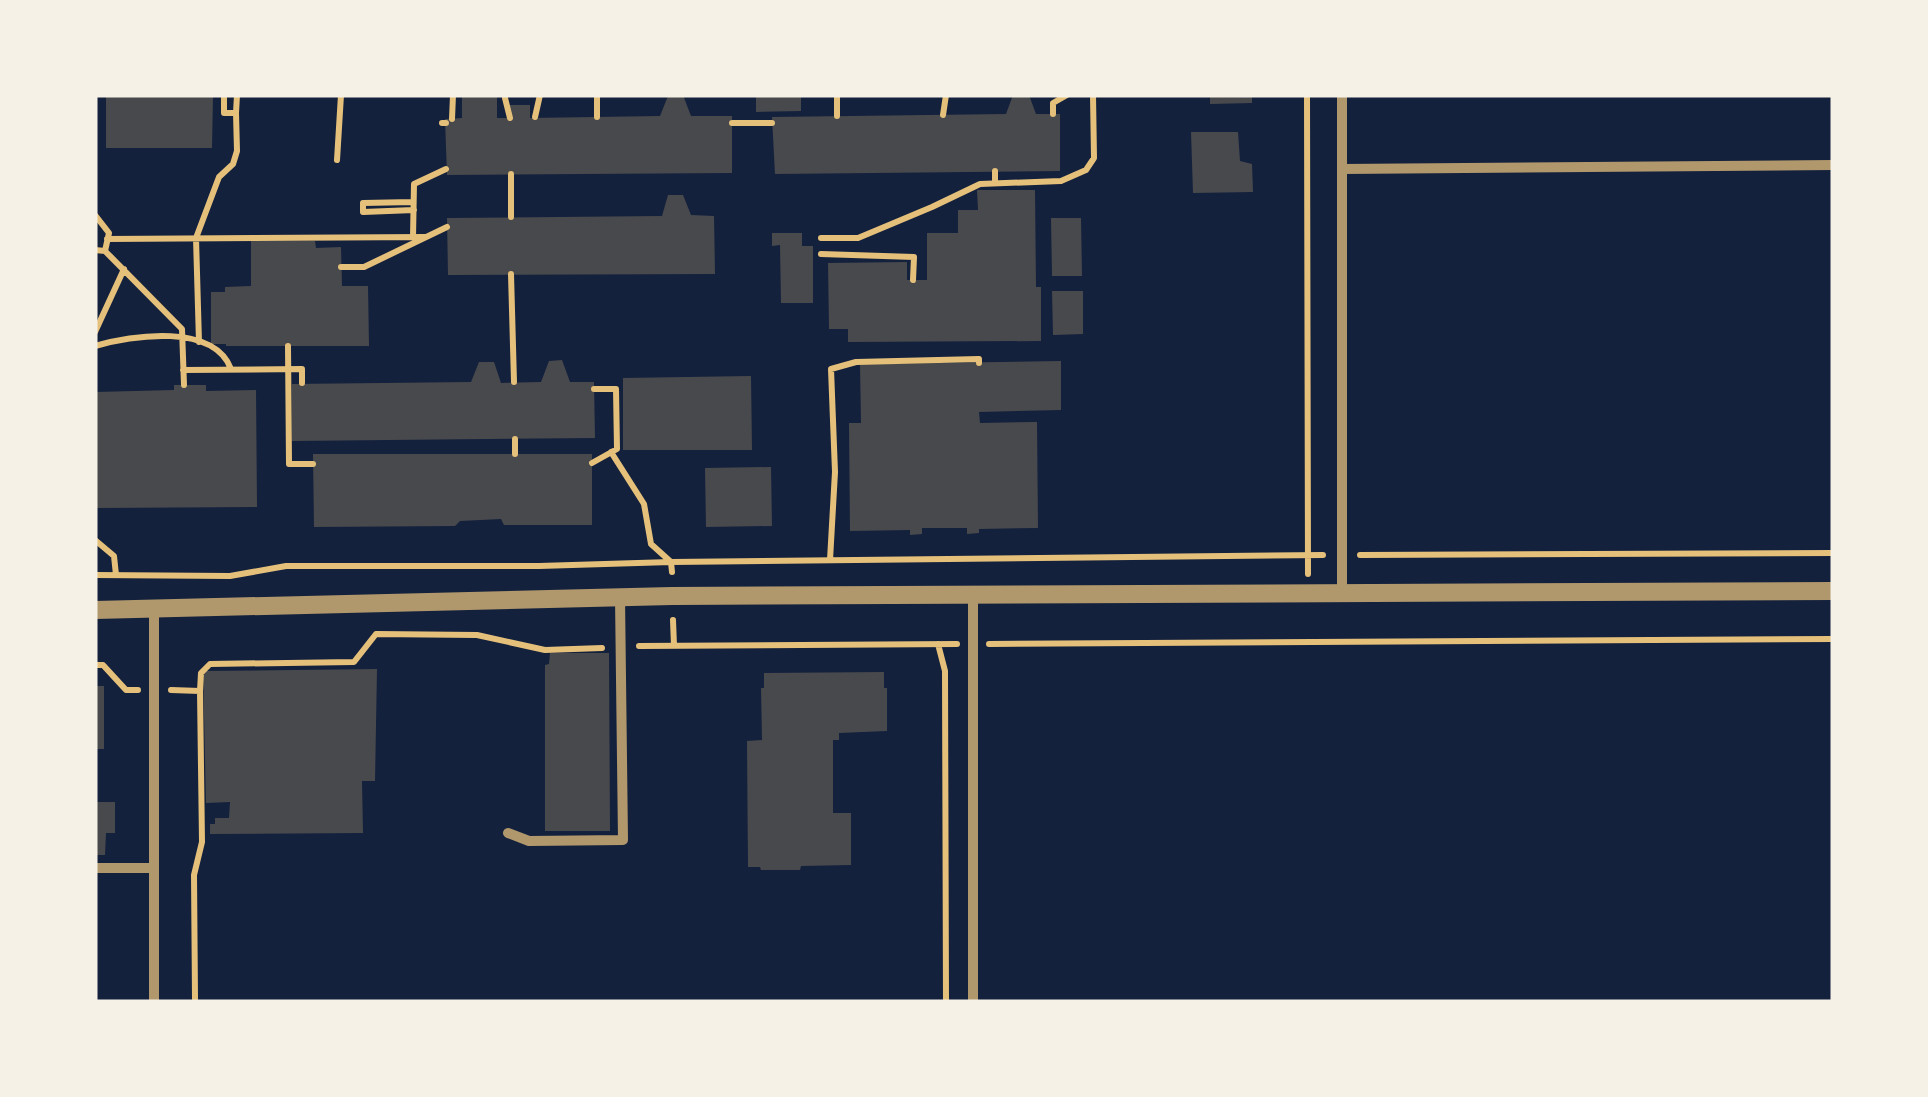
<svg xmlns="http://www.w3.org/2000/svg" width="1928" height="1097" font-family="'Archivo Narrow',sans-serif">
<style>
.building{fill:#48494c}
.lines{fill:none;stroke-linecap:round;stroke-linejoin:round}
.path{stroke:#e5c07b;stroke-width:6}
.minor{stroke:#b1986c;stroke-width:10}
.tertiary{stroke:#b1986c;stroke-width:18}
</style>
<rect width="100%" height="100%" fill="#14213d"/>
<!-- building -->
<path class="building" d="M106,95h107l-1,53h-106z
M462,95h35v23h13v-13h20v13l130,-2 8,-20 15,-1 8,21h41v57l-285,2 -2,-56 17,-1z
M756,95h45v16l-45,1z
M1013,95h16l7,19h24v57l-285,3 -3,-57 234,-3z
M1210,95h42v8l-42,1z
M1191,132h47l2,29 12,3 1,28 -60,1z
M977,190h58l1,97h5v54l-193,1v-13h-19l-1,-66 79,-1v18h20v-47h31v-23h20z
M668,195h15l8,20 23,1 1,58 -267,1 -1,-57 215,-2z
M1051,218h30l1,58h-30z
M772,233h30v13h11v57h-32l-1,-58 -8,1z
M251,241h64l1,7 25,-1 1,39h26l1,60h-143v-2h-15v-52h14v-5l26,-1z
M1052,291h31v43l-30,1z
M562,360l8,22h24l1,56 -303,3v-57l179,-2 8,-20h15l7,21 40,-1 8,-21z
M1061,361v49l-82,2 1,11 57,-1 1,106 -59,1v4l-12,1v-6h-45v6l-12,1v-5l-60,1 -1,-108h12l-1,-59z
M751,376l1,74h-129v-72z
M174,385h32v6l50,-1 1,117 -160,1 -2,-116 79,-2z
M313,454h279v71h-88l-3,-6 -41,2 -5,5 -141,1z
M771,467l1,59 -66,1 -1,-59z
M550,653h59l1,178h-65v-166l4,-1z
M377,669l-2,112h-13l1,52 -153,1v-10h5v-6h14l1,-16 -24,1 -3,-132z
M884,672v16h3v43l-48,2v7h-6v73h18v52l-50,1 -1,4h-39l-1,-3h-12l-1,-126 15,-1 -1,-52h3v-15z
M95,686h9v63h-9z
M95,802h20v31h-9l-1,22h-10z"/>
<g class="lines">
<!-- path -->
<path class="path" d="M837,95v21
M1307,95l1,479
M505,98l5,20
M236,113l1,-18
M1053,114v-11l14,-8
M943,115l3,-20
M535,117l5,-22
M597,117v-22
M452,119l1,-24
M442,123h4
M732,123h40
M337,160l4,-65
M511,174v43
M995,182v-11
M413,202l-50,1v9l51,-2
M95,215l14,18 -4,18
M413,237l1,-53 32,-15
M821,238h37l74,-31 48,-23 81,-3 25,-11 8,-12 -1,-63
M107,239l318,-2
M95,250l10,1 77,78 2,56
M821,254l93,3 -1,23
M341,267h23l83,-40
M511,274l3,108
M95,332l29,-63
M199,342l-3,-104 23,-61 14,-13 4,-13 -1,-38h-12v-18
M95,346c37,-11 119,-23 136,23
M288,346l1,118h24
M183,370l119,-1v14
M515,439v15
M611,452l33,52 7,40 20,18 1,10
M592,463l25,-14 -1,-60h-22
M95,540l19,16 2,19
M1360,555l473,-2
M830,560l5,-88 -4,-103 25,-7 123,-3v4
M95,575l135,1 56,-10h253l132,-4 652,-7
M673,620l1,26
M938,644l7,27 1,331
M989,644l844,-5
M639,646l318,-2
M95,665h8l23,25h12
M171,690l29,1 1,-18 9,-9 144,-2 22,-28 101,1 68,15 57,-2
M195,999l-1,-124 8,-33 -2,-151"/>
<!-- minor -->
<path class="minor" d="M1342,169l491,-4
M1342,592v-497
M973,595v407
M508,833l21,8 94,-1 -3,-243
M95,868h58
M154,1002v-393"/>
<!-- tertiary -->
<path class="tertiary" d="M95,610l577,-14 1161,-5"/>
</g>
<!-- border -->
<rect width="1928" height="1097" fill="none" stroke="#f6f1e7" stroke-width="195"/>
</svg>
